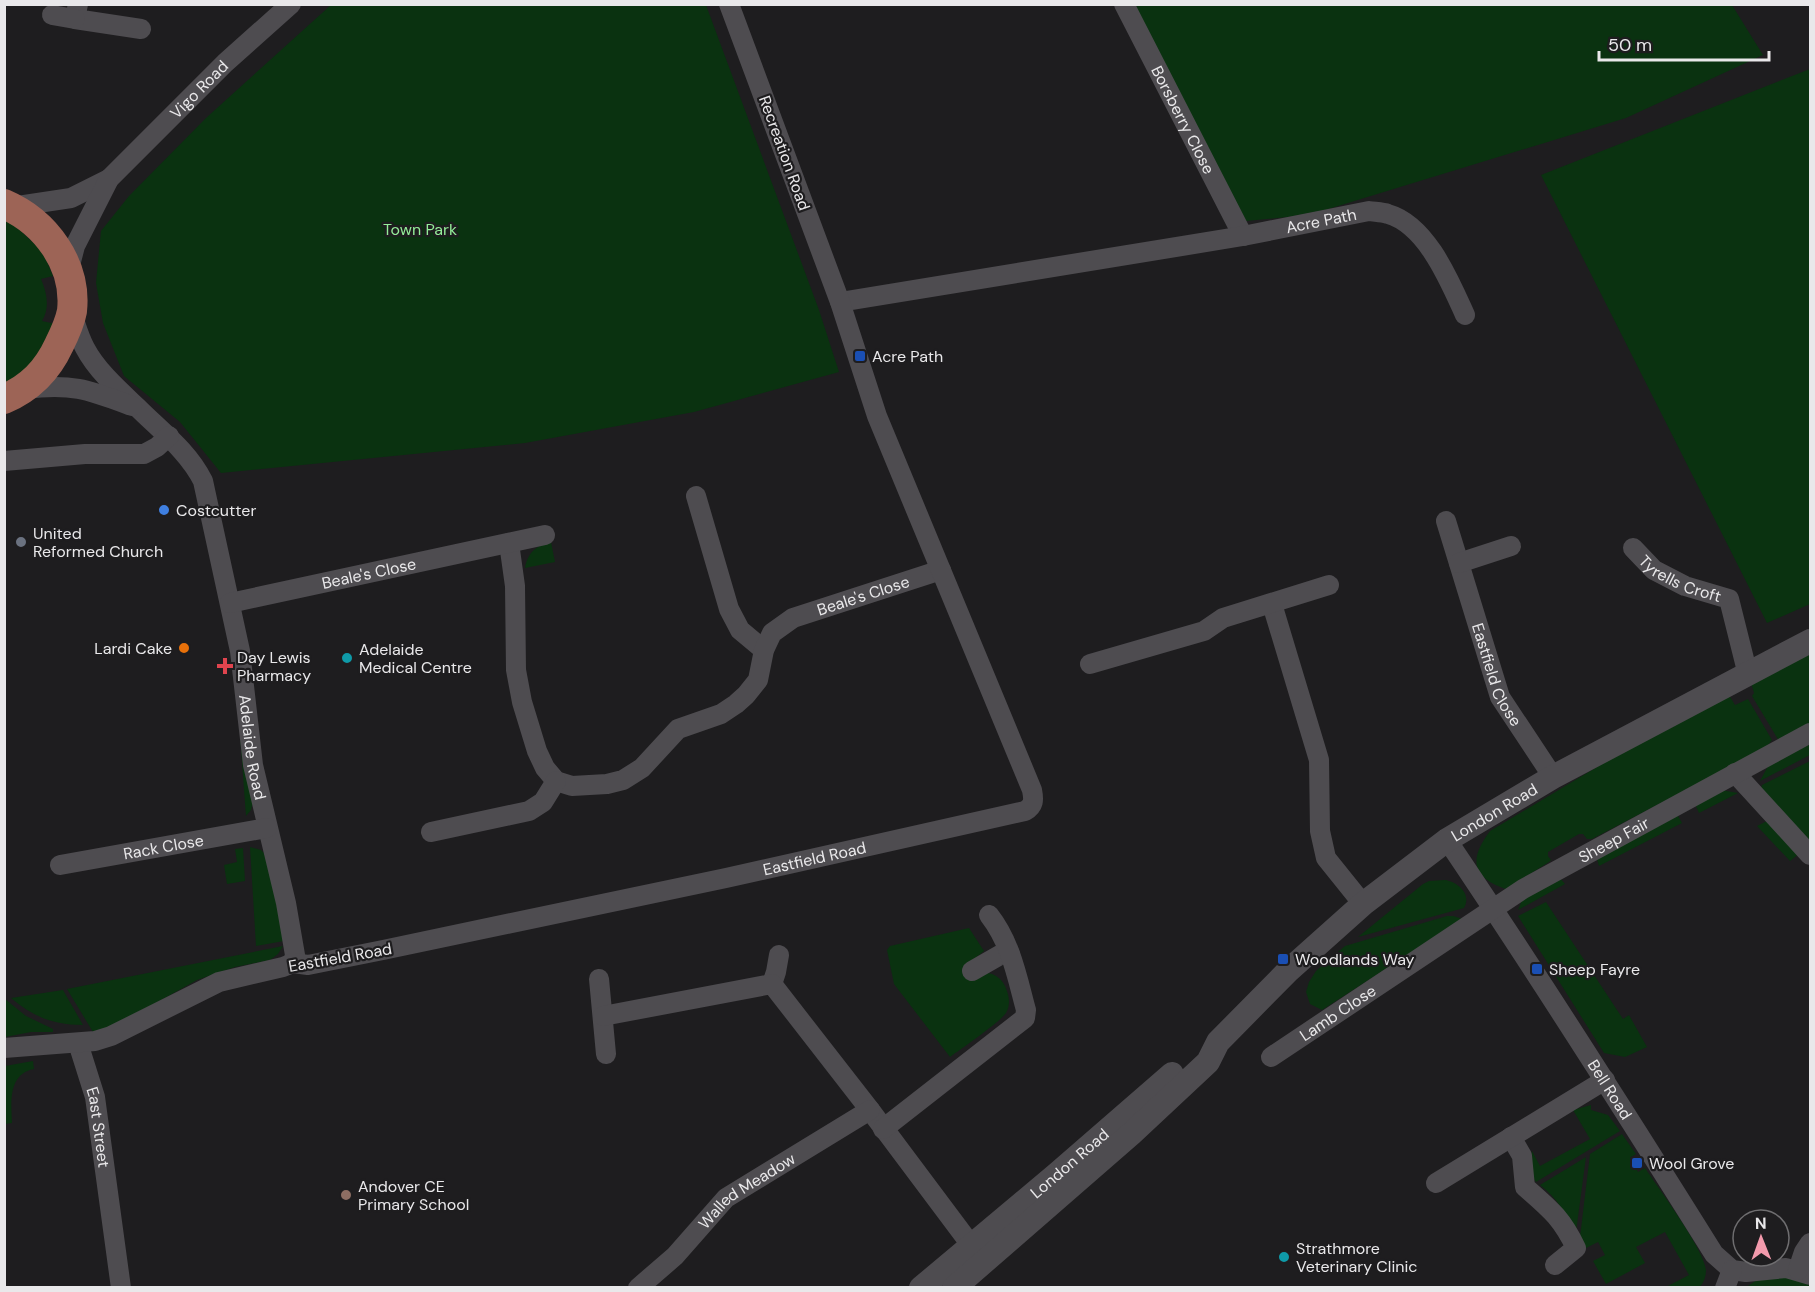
<svg xmlns="http://www.w3.org/2000/svg" width="1815" height="1292" font-family="'DM Sans',sans-serif">
<style>
.green{fill:#0a3210}
.lines{fill:none;stroke-linecap:round;stroke-linejoin:round}
.minor{stroke:#4e4c50;stroke-width:20}
.tertiary{stroke:#4e4c50;stroke-width:24}
.primary{stroke:#9d6456;stroke-width:30}
.transit-dot{fill:#1a4fb4;stroke:#1e1d1f;stroke-width:2}
.shop-dot{fill:#3f7fe0;stroke:#1e1d1f;stroke-width:2}
.worship-dot{fill:#6b7280;stroke:#1e1d1f;stroke-width:2}
.food-dot{fill:#e8710a;stroke:#1e1d1f;stroke-width:2}
.culture-dot{fill:#0f9aa8;stroke:#1e1d1f;stroke-width:2}
.health-dot{fill:#e0444e;stroke:#1e1d1f;stroke-width:2}
.education-dot{fill:#8d6e63;stroke:#1e1d1f;stroke-width:2}
.labels{text-anchor:middle;stroke-width:4.5;stroke-linejoin:round;paint-order:stroke}
.street-label{font-size:16px;fill:#e9e8ea;stroke:#1e1d1f}
.park-label{font-size:16px;fill:#94ed99;stroke:#1e1d1f}
.poi-label{font-size:16px;fill:#e9e8ea;stroke:#1e1d1f;text-anchor:start}
</style>
<rect width="100%" height="100%" fill="#1e1d1f"/>
<!-- green -->
<path class="green" d="M332,4l374,1 113,305 20,62 -145,40 -169,31 -304,30 -41,-51 -56,-46 -21,-53 -7,-40 5,-52 28,-35 77,-78z
M1132,5h600l31,50 -137,63 -301,92 -37,7 -42,4z
M1810,69v535l-43,19 -226,-448z
M5,216l38,36 10,24 -12,3c6,14 9,29 1,42l14,3c-13,26 -23,48 -51,60z
M551,542l4,20 -30,6c3,-16 11,-22 26,-26z
M1810,652v73l-31,16 -27,-45 2,-3 -3,-10z
M1729,695l6,10 13,-6 24,41 -6,8 -174,91h-5l-4,-5h-4l-31,18v4l3,4 -2,2 -43,27c-35,-12 -37,-30 -16,-58l159,-95z
M240,736l13,65 -2,9 -5,6z
M1810,744v11l-50,26 8,-15z
M1810,761v80l-49,-53 1,-3z
M1721,790l17,3 -39,20 -4,-9z
M1677,814l5,9 -83,43 -2,-7z
M1767,821l32,33 -9,7 -33,-35z
M250,847l11,3 6,6 17,85 -28,5z
M243,848l2,33 -18,3 -3,-19 13,-3 -2,-13z
M1559,877l6,7 -47,26 4,-10z
M1445,880c13,2 27,14 19,28l-106,29 65,-53 6,-3z
M1546,902l77,117 6,-4 18,32 -22,10 -21,-4 -86,-137z
M1447,916h6l10,3 -141,91 -12,-6 -4,-12 3,-10 7,-11 29,-25z
M969,928l15,23 -20,16 10,14 13,-8c8,1 14,5 18,13 4,9 6,18 1,27 -7,10 -44,35 -56,44l-56,-73 -7,-34 3,-4z
M283,946l-5,8 -8,6 -35,7 -38,13 -86,48 -18,4 -26,-43z
M63,990l20,35c-29,0 -50,-8 -72,-27z
M5,999l21,17 27,13v3h-22l-26,5z
M33,1061l1,8c-26,5 -23,33 -22,54l-7,1v-58z
M1591,1105v5l17,5 12,16 -84,51c-8,-11 -7,-19 -4,-31l8,15 50,-27 -17,-29z
M1622,1134l14,20 -6,4 8,14 7,-4c14,21 59,81 61,102 0,6 -2,12 -6,17h-34l23,-12 -24,-43 -29,15 9,16 -39,21 -13,-23 12,-6 -7,-13 -12,6 -6,-11 10,-83z
M1586,1157l-10,75c-10,-18 -19,-34 -36,-47z
M1780,1275l30,9v3l-65,1 12,-8z"/>
<g class="lines">
<!-- minor -->
<g class="minor">
<path d="M78,4l-3,15 66,10"/>
<path id="s1" d="M1124,4l119,232"/>
<path d="M52,15l23,4"/>
<path d="M11,207l60,-9 38,-19"/>
<path id="s2" d="M68,273l7,-27 34,-67 116,-116 66,-59"/>
<path id="s3" d="M840,302l403,-66 126,-25c6,1 13,1 19,3 39,11 62,68 77,101"/>
<path id="s4" d="M72,314c4,11 7,23 13,34 12,23 35,43 53,60 23,23 50,43 65,73l37,170 13,114 33,138 9,52 -2,8"/>
<path d="M25,389c48,-6 64,1 107,17"/>
<path d="M4,461l81,-7h59l13,-7 12,-11"/>
<path d="M696,496l33,113 11,21 24,20"/>
<path id="s5" d="M1446,521l54,176 53,80"/>
<path id="s6" d="M509,543l6,43 1,84 6,32 15,49 8,17 11,13 16,5 35,-2 16,-4 19,-12 36,-39 43,-15 15,-10 10,-9 12,-15 6,-30 8,-17 21,-15 148,-48"/>
<path id="s7" d="M1633,548l21,22 31,16 44,13 19,76"/>
<path d="M1459,563l52,-17"/>
<path id="s8" d="M230,603l315,-68"/>
<path d="M1272,604l47,156 1,71 6,27 37,46"/>
<path d="M1090,664l114,-33 19,-13 106,-33"/>
<path d="M1735,773l75,82"/>
<path d="M431,832l98,-21 14,-9 13,-21"/>
<path id="s9" d="M1447,840c92,136 180,275 267,414l18,16 14,2 40,-4 24,7"/>
<path id="s10" d="M60,865l207,-37"/>
<path d="M972,971l28,-16 10,-1"/>
<path d="M599,979l7,75"/>
<path d="M772,984l4,-12 3,-17"/>
<path d="M603,1016l169,-32 98,126 110,147"/>
<path id="s11" d="M78,1043l17,54 26,191"/>
<path id="s12" d="M4,1048l91,-7 16,-5 108,-54 64,-15 10,-4 15,2 75,-15 343,-72 299,-67c9,-5 9,-11 7,-21l-155,-374 -37,-114 -111,-298"/>
<path id="s13" d="M1271,1057l252,-168 287,-156"/>
<path d="M883,1129l142,-111 1,-8c-9,-33 -15,-67 -37,-95"/>
<path d="M1511,1137l11,19 3,31c25,22 36,30 51,61l-21,17"/>
<path d="M1436,1183l169,-103"/>
<path d="M1798,1270l6,-18 6,-9"/>
<path id="s14" d="M638,1288l37,-32 51,-58 144,-88"/>
<path d="M1725,1288l7,-18"/>
</g>
<!-- tertiary -->
<g class="tertiary">
<path id="s15" d="M921,1288l136,-114 115,-100"/>
<path id="s16" d="M954,1288l177,-154 77,-72 10,-20 70,-71 75,-67 84,-64 106,-63 257,-136"/>
</g>
<!-- primary -->
<path class="primary" d="M4,204c42,18 73,61 68,107 -2,11 -8,24 -13,34 -12,26 -29,43 -55,54"/>
</g>
<!-- markers -->
<g class="transit-dot">
<rect x="854" y="350" width="12" height="12" rx="3"/>
<rect x="1277" y="953" width="12" height="12" rx="3"/>
<rect x="1531" y="963" width="12" height="12" rx="3"/>
<rect x="1631" y="1157" width="12" height="12" rx="3"/>
</g>
<circle class="shop-dot" cx="164" cy="510" r="6"/>
<circle class="worship-dot" cx="21" cy="542" r="6"/>
<circle class="food-dot" cx="184" cy="648" r="6"/>
<g class="culture-dot">
<circle cx="347" cy="658" r="6"/>
<circle cx="1284" cy="1257" r="6"/>
</g>
<path class="health-dot" d="M222 657h6v6h6v6h-6v6h-6v-6h-6v-6h6z"/>
<circle class="education-dot" cx="346" cy="1195" r="6"/>
<g class="labels">
<!-- street labels -->
<g class="street-label">
<text dy="6" stroke="none"><textPath href="#s2" startOffset="230">Vigo Road</textPath></text>
<text dy="6" stroke="none"><textPath href="#s1" startOffset="130">Borsberry Close</textPath></text>
<text transform="translate(785 153) rotate(70)" y="6">Recreation Road</text>
<text dy="6" stroke="none"><textPath href="#s3" startOffset="488">Acre Path</textPath></text>
<text dy="6" stroke="none"><textPath href="#s8" startOffset="142">Beale's Close</textPath></text>
<text dy="6" stroke="none"><textPath href="#s7" startOffset="58">Tyrells Croft</textPath></text>
<text dy="6" stroke="none"><textPath href="#s6" startOffset="636">Beale's Close</textPath></text>
<text dy="6" stroke="none"><textPath href="#s5" startOffset="162">Eastfield Close</textPath></text>
<text dy="6" stroke="none"><textPath href="#s4" startOffset="486">Adelaide Road</textPath></text>
<text dy="6" stroke="none"><textPath href="#s16" startOffset="723">London Road</textPath></text>
<text dy="6" stroke="none"><textPath href="#s13" startOffset="406">Sheep Fair</textPath></text>
<text dy="6" stroke="none"><textPath href="#s10" startOffset="105">Rack Close</textPath></text>
<text dy="6" stroke="none"><textPath href="#s12" startOffset="838">Eastfield Road</textPath></text>
<text transform="translate(340 957) rotate(-10)" y="6">Eastfield Road</text>
<text dy="6" stroke="none"><textPath href="#s13" startOffset="80">Lamb Close</textPath></text>
<text dy="6" stroke="none"><textPath href="#s9" startOffset="298">Bell Road</textPath></text>
<text dy="6" stroke="none"><textPath href="#s11" startOffset="87">East Street</textPath></text>
<text dy="6" stroke="none"><textPath href="#s15" startOffset="194">London Road</textPath></text>
<text dy="6" stroke="none"><textPath href="#s14" startOffset="147">Walled Meadow</textPath></text>
</g>
<!-- park labels -->
<g class="park-label">
<text x="420" y="235">Town Park</text>
</g>
<!-- poi labels -->
<g class="poi-label">
<text x="872" y="362">Acre Path</text>
<text x="176" y="516">Costcutter</text>
<text x="33" y="539">United<tspan x="33" dy="18">Reformed Church</tspan></text>
<text x="172" y="654" text-anchor="end">Lardi Cake</text>
<text x="359" y="655">Adelaide<tspan x="359" dy="18">Medical Centre</tspan></text>
<text x="237" y="663">Day Lewis<tspan x="237" dy="18">Pharmacy</tspan></text>
<text x="1295" y="965">Woodlands Way</text>
<text x="1549" y="975">Sheep Fayre</text>
<text x="1649" y="1169">Wool Grove</text>
<text x="358" y="1192">Andover CE<tspan x="358" dy="18">Primary School</tspan></text>
<text x="1296" y="1254">Strathmore<tspan x="1296" dy="18">Veterinary Clinic</tspan></text>
</g>
</g>
<!-- border -->
<rect width="1815" height="1292" fill="none" stroke="#e9e8ea" stroke-width="12"/>
<!-- north arrow -->
<g transform="translate(1761 1238) rotate(359)"><circle r="28" fill="#1e1d1f" stroke="#6f6e70" stroke-width="1.5"/>
<path d="M0-4.5L10 22L0 15L-10 22Z" fill="#f39aac"/>
<text y="-9" font-size="16" font-weight="bold" text-anchor="middle" fill="#e9e8ea">N</text>
</g>
<!-- scale -->
<path d="M1599 51v9h170v-9" fill="none" stroke="#e9e8ea" stroke-width="3"/>
<text x="1608" y="51" font-size="18" fill="#e9e8ea" stroke="#1e1d1f" stroke-width="4.5" paint-order="stroke">50 m</text>
</svg>
